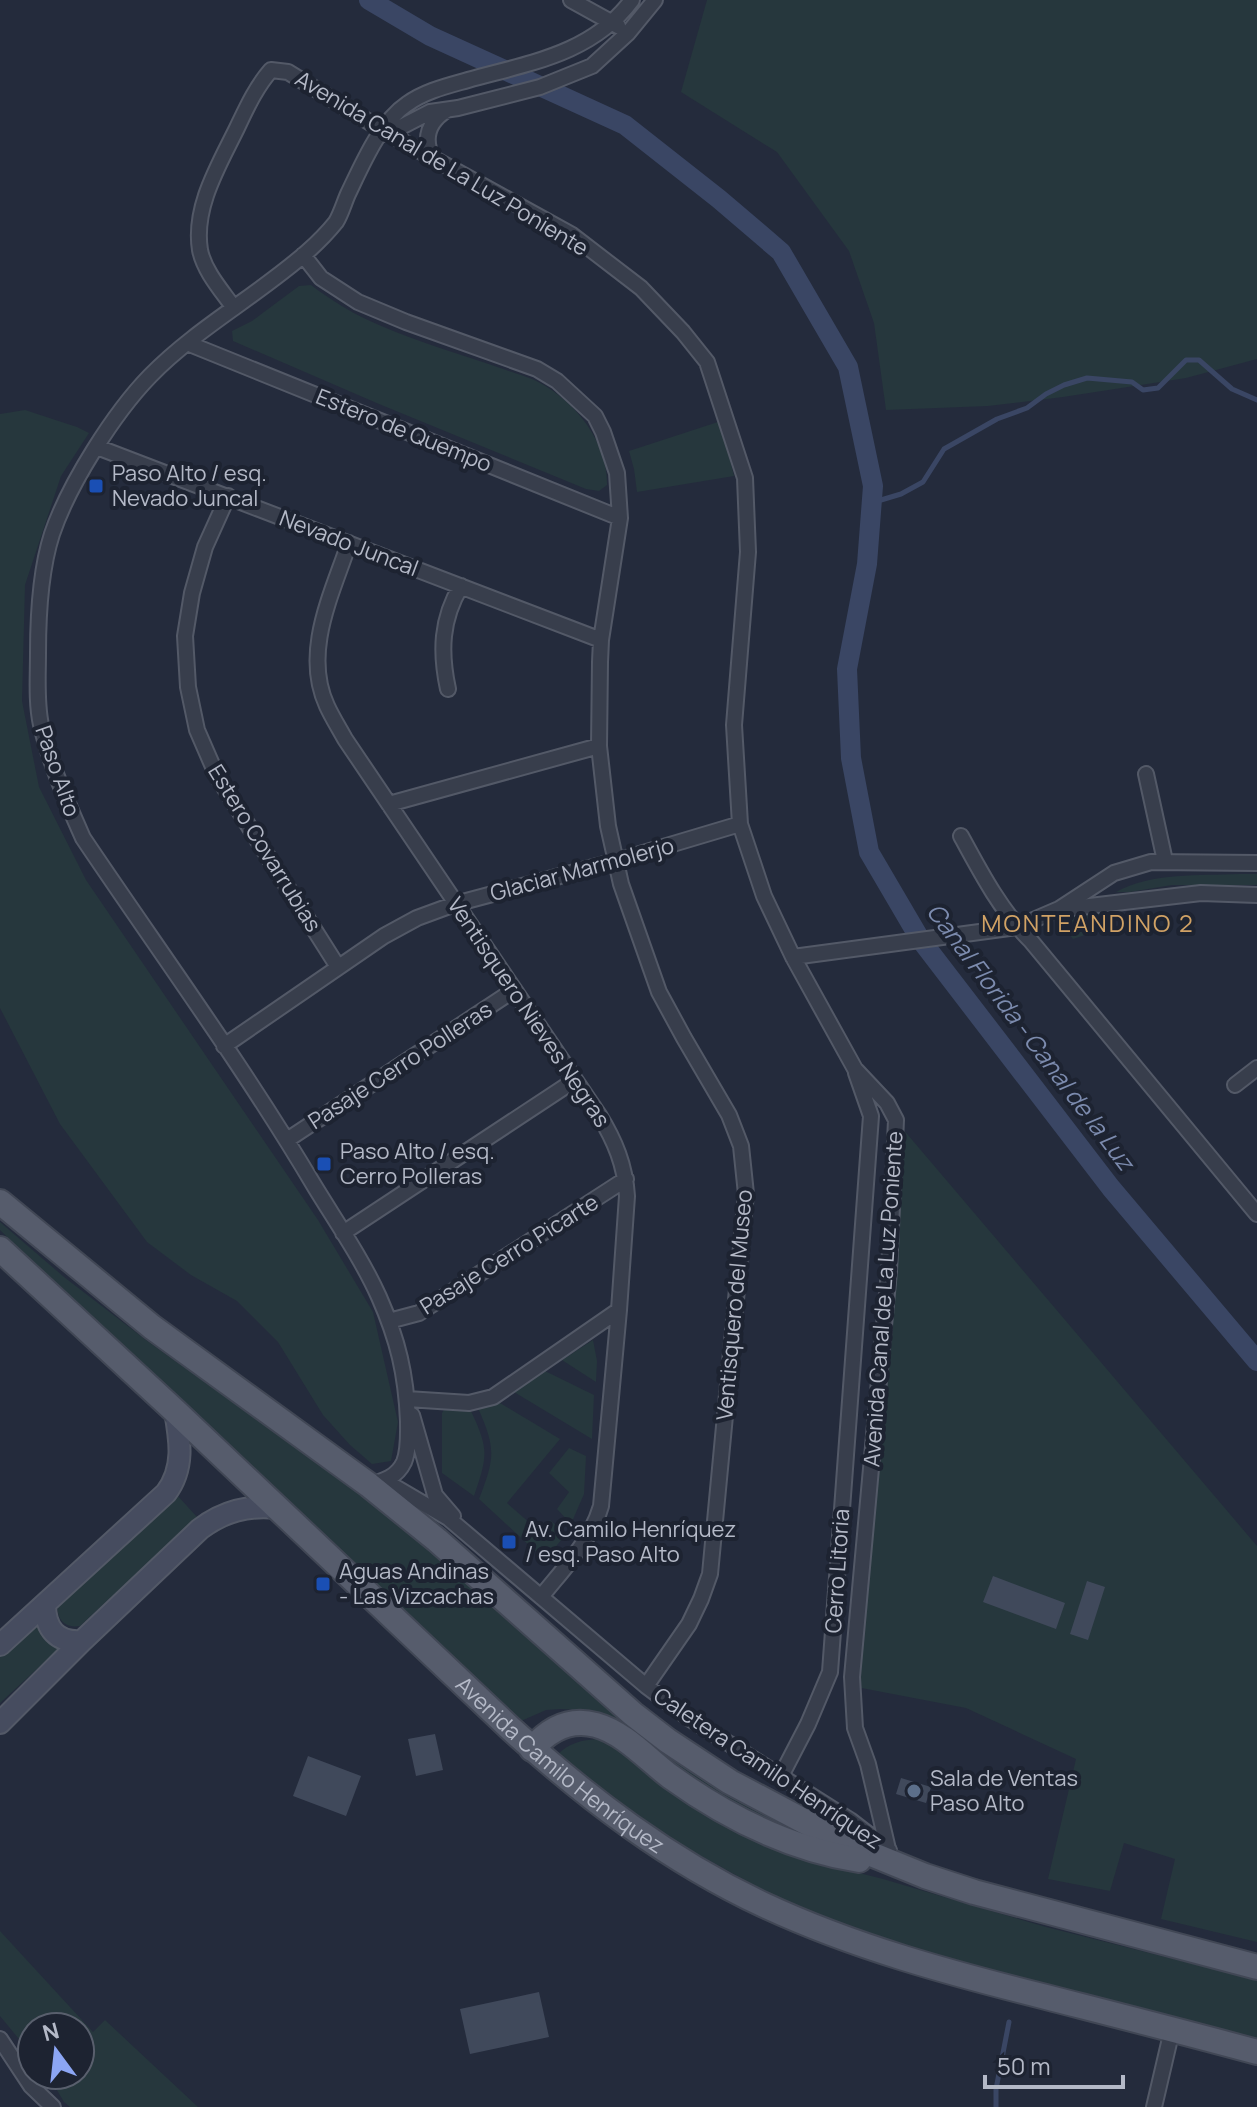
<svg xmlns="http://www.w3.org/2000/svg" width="1257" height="2107" font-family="Manrope,sans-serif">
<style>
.green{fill:#26373d}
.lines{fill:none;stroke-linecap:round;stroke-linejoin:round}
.stream{stroke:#3a4664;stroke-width:5}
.canal{stroke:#3a4664;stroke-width:20}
.building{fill:#40495b}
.street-casing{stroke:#535967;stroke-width:18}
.secondary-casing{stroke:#535967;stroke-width:24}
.primary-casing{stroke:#414755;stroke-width:28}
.street{stroke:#383e4c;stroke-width:14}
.secondary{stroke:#464c5f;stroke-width:20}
.primary{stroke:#565c6c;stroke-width:24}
.transit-dot{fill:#1a4fb4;stroke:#1d2331;stroke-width:3}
.service-dot{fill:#5c6f8a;stroke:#1d2331;stroke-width:3}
.labels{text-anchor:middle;stroke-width:8;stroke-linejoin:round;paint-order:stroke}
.street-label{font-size:22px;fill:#b4b9c7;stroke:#1d2331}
.poi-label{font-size:22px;fill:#b4b9c7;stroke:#1d2331;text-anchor:start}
.neighbourhood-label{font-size:24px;letter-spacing:2px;fill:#d1a265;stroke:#1d2331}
.water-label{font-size:24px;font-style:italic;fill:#7c8bae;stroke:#1d2331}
</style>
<rect width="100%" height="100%" fill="#242b3c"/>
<!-- green -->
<path class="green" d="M707,0h550v359l-71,19 -123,19 -75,9 -102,4 -12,-87 -25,-72 -72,-99 -96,-60z
M311,285c21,16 44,30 68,40 41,18 85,30 127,45 11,4 24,7 34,13 36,19 68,60 67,102l-8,6 -13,-2 -207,-85 -146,-63 -1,-10 20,-10 47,-35z
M25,410l52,17 12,6 -28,43 -36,109 -3,116 17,86 47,93 232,340 55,92 25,110 -7,39 -19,3 -22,-19 -27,-30 -45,-73 -41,-41 -46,-26 -44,-33 -87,-118 -60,-116v-594z
M718,422l8,22 8,32 -97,16 -3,-23 -5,-18z
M1240,874h17v11h-85l-42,7h-14c37,-20 83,-16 124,-18z
M1106,909l6,17 -39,13 -13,-18 23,-8z
M902,1128l355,418v396l-96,-23 14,-60 -51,-16 -14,48 -62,-12 28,-120 -110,-51 -115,-22z
M0,1222l64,55 82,63 234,168 308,259 108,66 -35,-13 -61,-37 -76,-58 -29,-14 -34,-2 -15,1 -25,11 -417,-388 -104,-103z
M593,1340l4,21 -1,21 -34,-22z
M545,1371l49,24 -2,44 -78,-47z
M500,1403l60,36 -53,64 33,29 10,-12 16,14 -21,26 -66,-61c16,-42 17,-50 -1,-91z
M445,1408l25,1c19,40 18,46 4,87l-32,-23v-60z
M569,1448l17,8 -2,38 -13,30 -14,-15 12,-17 -20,-19z
M177,1495l20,22 -117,109c-17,3 -25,-9 -22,-25z
M39,1621l24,24 -63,58v-47z
M598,1739l27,12 118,80 52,26 88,22 163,48 211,53v60l-293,-74 -122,-41 -70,-30 -111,-61 -104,-79c12,-12 24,-15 41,-16z
M0,1931l93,101 12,-12 93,87h-128l-6,-5 -16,-27h32v-48h-48v28l-32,-39z"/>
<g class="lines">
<!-- stream -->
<path class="stream" d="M872,498l9,2 20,-6 22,-12 21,-33 53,-30 30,-11 19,-14 18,-9 23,-7 45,4 11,8 15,-2 28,-28h13l33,29 25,11
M996,2107v-18l13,-67"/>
<!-- canal -->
<path class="canal" d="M369,0l61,36 195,89 94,74 62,53 67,115 25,119 -6,78 -20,105 4,89 18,94 51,87 191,249 146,173"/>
</g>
<!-- building -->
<path class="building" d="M993,1576l72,27 -9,26 -73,-27z
M1087,1581l18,6 -17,53 -18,-6z
M435,1734l8,36 -27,6 -8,-37z
M308,1756l53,20 -15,40 -53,-20z
M901,1778l30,9 -5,16 -30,-9z
M539,1992l10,45 -79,17 -10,-45z"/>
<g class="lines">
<!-- street casing -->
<g class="street-casing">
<path id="street" d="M571,0l47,26
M383,130l16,-2 31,-16 28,-4 82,-21 52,-21 36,-33 27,-33
M432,157c-9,-19 -3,-36 15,-47
M303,255l18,23 37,24 48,20 131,47 20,12 38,35 8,16 14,41 3,45 -19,122 -1,22 -1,84 9,80 13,58 38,108 25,46 45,77 12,31 5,48 -36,380 -9,25 -12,25 -43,62
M234,308c-12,-17 -30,-37 -34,-58 -7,-43 19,-85 37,-122 10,-21 19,-41 34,-58l17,2 94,58 190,105 69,53 42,44 24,30 38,116 3,74 -14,173 6,99 24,72 29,61 62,112 32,34 9,17 -7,151 -37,406 3,51 13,36 20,85
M187,343l433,175
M97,447l504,193
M228,496l-23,51 -13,46 -7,43 3,51 9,43 20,46 121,191
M349,543c-17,51 -47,109 -22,163 5,11 12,22 18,33l254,376c16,26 26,50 28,81l-8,114 -18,196c-10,35 -37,62 -60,91
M448,689c-8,-37 -7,-70 13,-103
M1146,774l19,87
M389,804l210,-58
M961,836c20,37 40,75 70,105l226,273
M1064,909l137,-16 56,2
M793,957l224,-30 42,-18 55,-36 37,-11 106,1
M224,1046l160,-110 33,-18 38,-14 161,-43 124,-37
M1235,1085l22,-17
M287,1140l227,-150
M343,1233l232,-153
M389,1321l30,-8 207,-134
M407,1399l62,4 24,-6 126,-87
M412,1415l23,80 18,21
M385,1481l63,37 198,168 44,33 160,101 39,30
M369,1485c15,-4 28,-8 35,-23 5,-12 4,-28 4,-41 -2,-47 -10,-81 -29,-124 -17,-38 -42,-74 -64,-110 -71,-120 -154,-233 -232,-349 -16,-36 -33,-74 -42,-113 -5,-23 -3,-48 -3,-72 0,-39 2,-82 14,-119 17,-50 62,-121 98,-158 47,-48 107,-80 157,-124 9,-8 21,-20 29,-30 5,-8 8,-19 12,-28 14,-29 32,-72 59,-90 18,-13 40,-18 61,-24 61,-17 124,-26 164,-80
M780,1778l28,-54 22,-52 41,-556 -15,-43
M0,2039l31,47 22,21
M1154,2107l18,-77"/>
</g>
<!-- secondary casing -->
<g class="secondary-casing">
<path id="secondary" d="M45,1604c0,25 12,39 37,37
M0,1645l166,-152c19,-25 14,-53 9,-82
M0,1723l82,-82 118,-112c24,-18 48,-24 77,-21"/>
</g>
<!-- primary casing -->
<g class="primary-casing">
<g id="primary">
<path d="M0,1202l152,125 217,158 68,55 196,174 35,27 62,41 119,63 76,31 49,16 283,75"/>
<path id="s1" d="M0,1249l175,162 336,318c77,70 159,132 253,176 90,42 186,68 282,92 70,18 141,36 211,55"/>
<path d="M532,1749c17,-20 38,-31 64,-24 29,8 52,35 75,52 57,41 118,72 188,83"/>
</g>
</g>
<!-- street -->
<use href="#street" class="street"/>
<!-- secondary -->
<use href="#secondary" class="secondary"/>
<!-- primary -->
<use href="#primary" class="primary"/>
</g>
<!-- markers -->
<g class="transit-dot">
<rect x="88" y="478" width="16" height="16" rx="4"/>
<rect x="316" y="1156" width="16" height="16" rx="4"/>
<rect x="501" y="1534" width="16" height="16" rx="4"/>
<rect x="315" y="1576" width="16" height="16" rx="4"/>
</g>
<circle class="service-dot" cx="914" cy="1791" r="8"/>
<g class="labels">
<!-- street labels -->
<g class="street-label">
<text transform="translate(442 163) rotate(31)" y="8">Avenida Canal de La Luz Poniente</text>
<text transform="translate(404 430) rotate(22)" y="8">Estero de Quempo</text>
<text transform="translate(349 543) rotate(21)" y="8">Nevado Juncal</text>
<text transform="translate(58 771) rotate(71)" y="8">Paso Alto</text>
<text transform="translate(265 848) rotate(58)" y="8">Estero Covarrubias</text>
<text transform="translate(582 869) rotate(-15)" y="8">Glaciar Marmolerjo</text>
<text transform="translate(529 1012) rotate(56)" y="8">Ventisquero Nieves Negras</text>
<text transform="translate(400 1065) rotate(-33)" y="8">Pasaje Cerro Polleras</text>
<text transform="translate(509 1254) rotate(-32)" y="8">Pasaje Cerro Picarte</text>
<text transform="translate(883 1299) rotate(-86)" y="8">Avenida Canal de La Luz Poniente</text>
<text transform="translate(734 1305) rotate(-85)" y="8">Ventisquero del Museo</text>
<text transform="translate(837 1571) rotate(-86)" y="8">Cerro Litoria</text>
<text dy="8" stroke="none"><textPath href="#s1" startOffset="762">Avenida Camilo Henríquez</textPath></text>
<text transform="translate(768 1768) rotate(34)" y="8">Caletera Camilo Henríquez</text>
</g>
<!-- poi labels -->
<g class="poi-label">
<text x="112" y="481">Paso Alto / esq.<tspan x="112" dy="25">Nevado Juncal</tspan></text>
<text x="340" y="1159">Paso Alto / esq.<tspan x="340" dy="25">Cerro Polleras</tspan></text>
<text x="525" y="1537">Av. Camilo Henríquez<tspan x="525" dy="25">/ esq. Paso Alto</tspan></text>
<text x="339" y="1579">Aguas Andinas<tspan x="339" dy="25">- Las Vizcachas</tspan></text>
<text x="930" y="1786">Sala de Ventas<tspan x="930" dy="25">Paso Alto</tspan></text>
</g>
<!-- neighbourhood labels -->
<g class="neighbourhood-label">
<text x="1088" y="932">MONTEANDINO 2</text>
</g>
<!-- water labels -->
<g class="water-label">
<text transform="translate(1030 1037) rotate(53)" y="8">Canal Florida - Canal de la Luz</text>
</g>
</g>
<!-- north arrow -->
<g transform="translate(56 2051) rotate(345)"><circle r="38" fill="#1d2331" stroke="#595f6d" stroke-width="2"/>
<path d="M0-6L14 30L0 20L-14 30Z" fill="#8ca6f4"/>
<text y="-12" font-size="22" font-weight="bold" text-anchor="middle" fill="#b4b9c7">N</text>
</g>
<!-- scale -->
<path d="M985 2075v12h138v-12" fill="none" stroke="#b4b9c7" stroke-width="4"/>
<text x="997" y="2075" font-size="24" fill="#b4b9c7" stroke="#1d2331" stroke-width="6" paint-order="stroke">50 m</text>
</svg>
